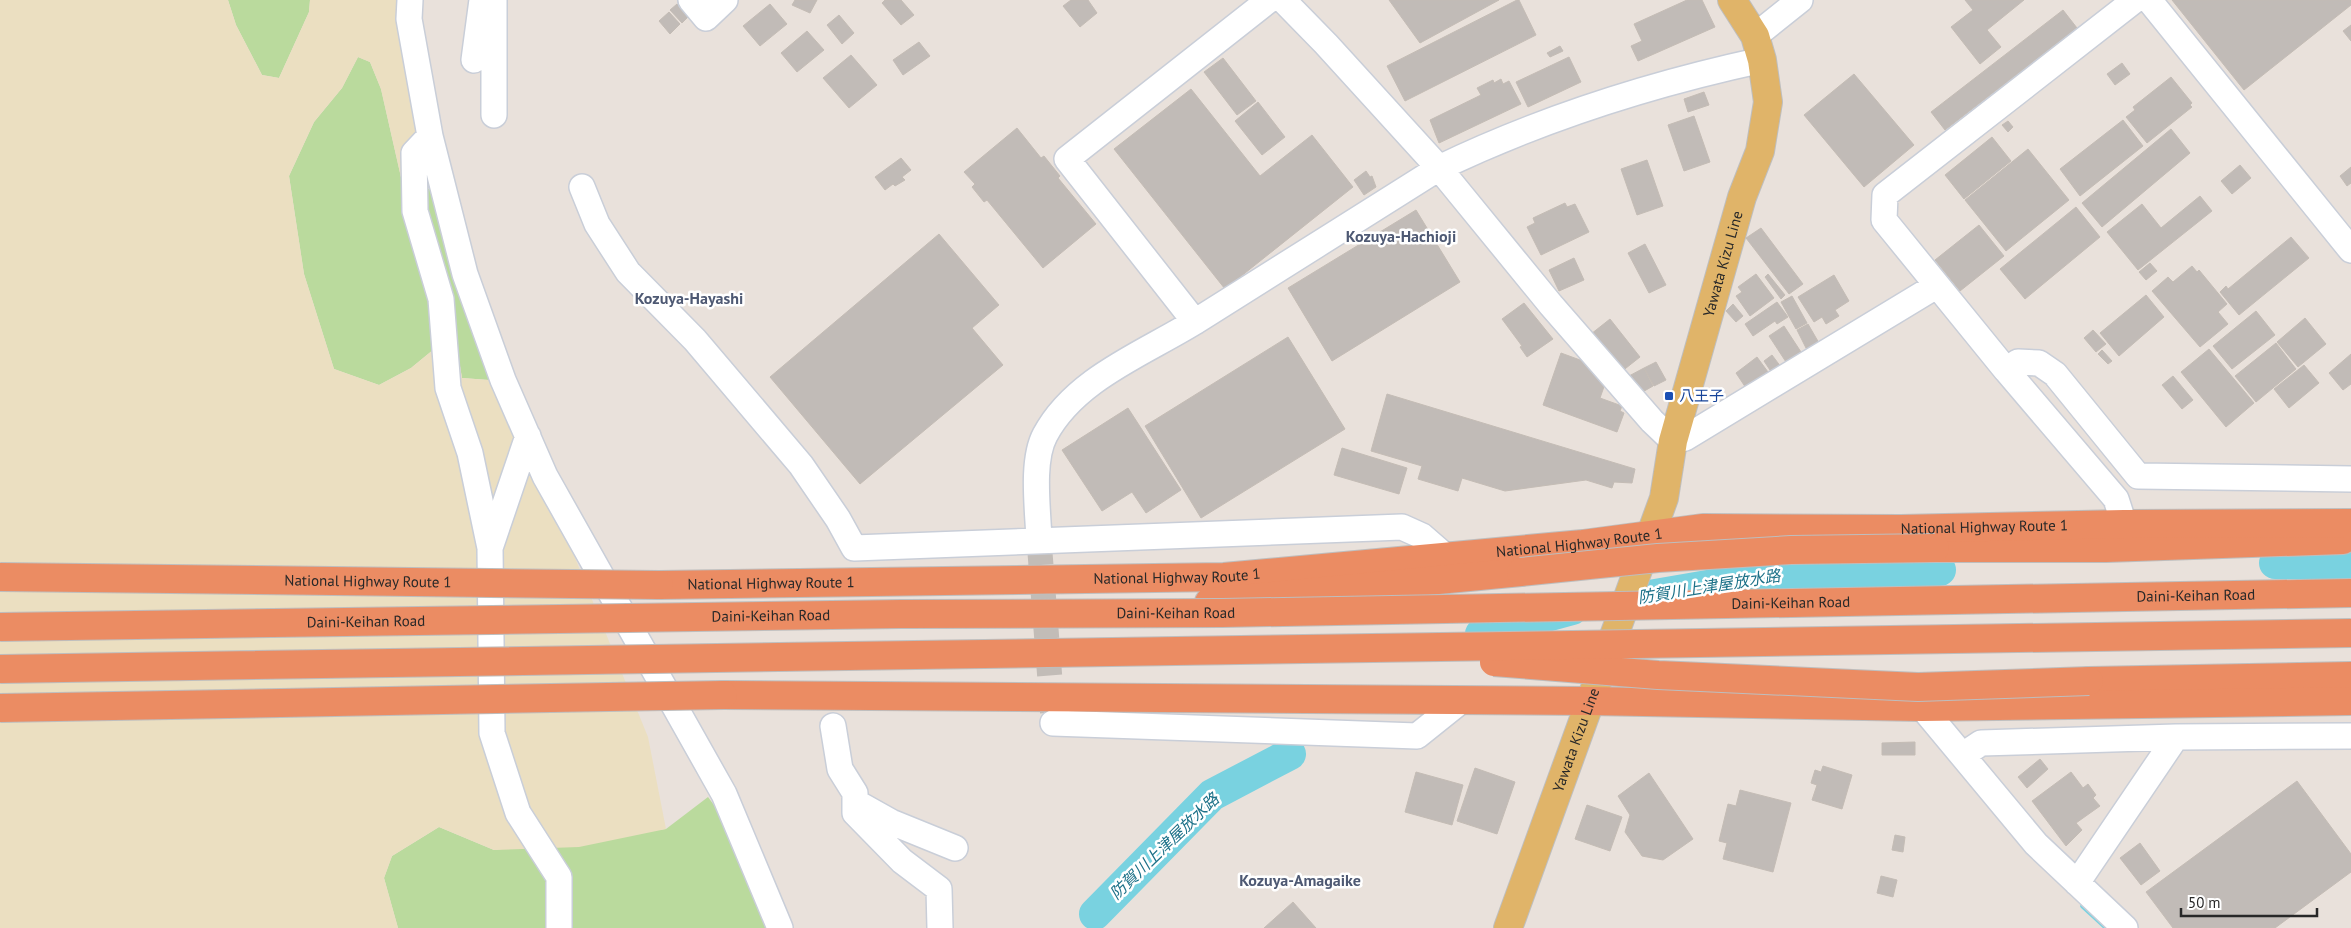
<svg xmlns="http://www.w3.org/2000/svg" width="2351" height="928" font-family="'PT Sans','Noto Sans JP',sans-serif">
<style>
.green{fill:#bada9d}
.sand{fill:#ebdfc1;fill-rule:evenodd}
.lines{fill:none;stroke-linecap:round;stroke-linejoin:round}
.stream{stroke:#79d2e0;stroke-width:5.5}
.river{stroke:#79d2e0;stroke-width:32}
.building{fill:#c1bbb7;stroke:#c4bcb5}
.minor-tunnel{stroke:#c2bcb7;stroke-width:25;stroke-dasharray:25 12;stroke-linecap:butt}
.minor-casing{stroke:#c9ced8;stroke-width:28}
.major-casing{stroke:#bebebe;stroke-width:30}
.highway-casing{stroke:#bebebe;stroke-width:30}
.minor{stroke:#fff;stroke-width:25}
.major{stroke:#e0b469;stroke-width:28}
.highway{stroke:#eb8c63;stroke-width:28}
.highway-bridge-casing{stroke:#bebebe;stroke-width:30;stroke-linecap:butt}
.highway-bridge{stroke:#eb8c63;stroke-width:28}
.transit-dot{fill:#1a4fb4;stroke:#fff;stroke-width:2}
.labels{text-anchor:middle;stroke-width:5;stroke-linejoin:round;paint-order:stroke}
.street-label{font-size:15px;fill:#282828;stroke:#fff}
.transit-label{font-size:15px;fill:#164399;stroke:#fff;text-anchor:start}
.neighbourhood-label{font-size:16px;font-weight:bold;fill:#4e5973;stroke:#fff}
.water-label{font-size:16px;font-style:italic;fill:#1c7188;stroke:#fff}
</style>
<rect width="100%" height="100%" fill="#e9e1db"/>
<!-- green -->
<path class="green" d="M228,0h82l-1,12 -30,66 -17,-3 -26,-50z
M358,57l12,5 11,27 58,256 -28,23 -32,17 -45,-16 -30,-95 -15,-98 25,-54 28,-34z
M436,186l31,110 22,84 -27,-2 -7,-42 -36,-144z
M708,797l20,27 39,104h-369l-14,-50 8,-22 47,-29 55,23 172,-21z"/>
<!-- sand -->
<path class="sand" d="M0,0h228l8,25 26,50 17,3 30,-66 1,-12h109l17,186 -17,6 36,144 7,42 27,2 80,163 79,194 18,92 -87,18 -85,3 -55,-23 -47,29 -8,22 14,50h-398zM358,57l12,5 11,27 58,256 -28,23 -32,17 -45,-16 -30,-95 -15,-98 25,-54 28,-34z"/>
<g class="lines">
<!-- stream -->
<path class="stream" d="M2083,906l24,22"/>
<!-- river -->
<path class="river" d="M2275,563h76
M1632,599l145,-25 163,-4
M1481,634l91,-25
M1095,914l117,-119 78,-41"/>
</g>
<!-- building -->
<path class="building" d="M795,0h22l-7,13 -18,-8z
M885,0h16l13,15 -13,10 -19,-22z
M1071,0h17l9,13 -17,14 -17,-21z
M1389,0h110l-79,43z
M1517,0h2l17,35 -131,66 -18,-35z
M1687,0h15l13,27 -77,34 -7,-15 11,-5 -8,-17z
M1965,0h59l-37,30 14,17 -21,17 -29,-37 22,-17z
M2172,0h179v5l-107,85z
M677,4l11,13 -6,6 -12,-13z
M770,4l17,20 -27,22 -17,-20z
M2063,10l14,18 -132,102 -14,-18z
M669,12l11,12 -10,10 -11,-13z
M839,15l15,18 -12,11 -15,-19z
M2351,25v16l-8,-10z
M807,31l17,19 -27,22 -16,-19z
M919,42l11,14 -27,19 -10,-15z
M1560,46l3,5 -13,6 -3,-4z
M851,55l26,30 -28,23 -26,-30z
M1569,57l12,25 -53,25 -12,-25z
M1223,58l33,43 -19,14 -33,-43z
M2122,63l8,11 -15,11 -8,-11z
M1854,74l60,71 -50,42 -60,-72z
M2171,77l21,26 -2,2 2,2 -45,36 -21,-26 9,-7 -2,-3z
M1501,79l2,5 6,-3 12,23 -82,39 -9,-23 51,-25 -4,-7 16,-8 1,3z
M1191,89l69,87 52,-41 41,52 -128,102 -111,-140z
M1704,92l5,13 -21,7 -4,-13z
M1258,102l27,35 -23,18 -27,-34z
M1694,116l16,46 -26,9 -16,-46z
M2123,120l20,26 -63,50 -20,-27z
M2008,121l5,6 -5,5 -6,-7z
M1017,128l24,30 3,-2 16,20 -2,2 38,46 -53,44 -56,-68 -3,2 -12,-15 3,-3 -11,-12z
M2171,129l19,24 -88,74 -20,-24z
M1992,137l19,24 -47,38 -19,-24z
M2028,149l41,51 -63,51 -41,-51z
M901,158l10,12 -9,7 3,3 -10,6 -2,-2 -8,6 -10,-13z
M1647,160l16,46 -26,9 -16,-46z
M2240,165l11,13 -19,16 -11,-13z
M2351,167v16l-4,3 -7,-10z
M1366,171l4,6 2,-1 4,11 -12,8 -10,-15z
M2200,196l12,15 -74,59 -31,-38 35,-28 19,24z
M1565,203l2,4 8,-3 14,28 -48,23 -14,-28 8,-4 -2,-5z
M2076,207l24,30 -75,62 -25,-30z
M1416,210l44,72 -128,79 -44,-73z
M1979,225l25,31 -44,35 -25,-31z
M1761,228l42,56 -14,10 -43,-56z
M939,234l60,71 -27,23 31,37 -143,119 -90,-107z
M2291,237l18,21 -70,57 -19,-23 6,-6 2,3z
M1645,244l21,41 -17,8 -21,-40z
M1574,258l10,22 -25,11 -10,-21z
M2150,263l7,8 -11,9 -7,-8z
M2192,266l5,6 2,-2 28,34 -9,8 10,12 -28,23 -48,-56 16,-14 5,5z
M1756,274l18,24 -24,18 -14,-20 6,-4 -4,-5z
M1768,274l17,21 -4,4 -16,-22z
M1834,275l15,26 -14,9 4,6 -13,8 -4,-7 -8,5 -16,-25z
M2146,295l18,22 -45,39 -19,-23z
M1792,296l15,27 -11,6 -15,-27z
M1777,302l11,15 -11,7 -2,-3 -22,15 -8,-12z
M1524,303l29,36 -26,18 -7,-10 2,-1 -20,-27z
M1733,304l10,12 -7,6 -10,-11z
M2256,311l19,24 -43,34 -19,-23z
M2305,318l21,26 -28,23 -21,-25z
M1610,319l30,38 -19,15 -30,-38z
M1808,324l11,19 -12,7 -10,-20z
M1784,326l17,26 -15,10 -17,-26z
M2093,330l13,14 -10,8 -12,-14z
M1288,337l57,92 -144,89 -56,-92z
M2276,343l20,26 -40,33 -21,-26z
M2209,349l45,54 -28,24 -45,-55z
M2102,350l10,11 -4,3 -10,-10z
M1561,353l30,11 15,17 -6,17 22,8 -2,5 4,2 -7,19 -74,-27z
M2351,354v30l-8,6 -14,-17z
M1772,355l9,12 -9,6 -8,-12z
M1757,357l11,15 -22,16 -10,-15z
M1656,362l10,18 -12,6 -10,-18z
M2304,365l15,18 -30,25 -15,-19z
M1644,368l9,18 -14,8 -10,-18z
M2173,376l20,24 -11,9 -20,-24z
M1387,394l248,75 -3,14 -18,-1 -2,6 -26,-8 -81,11 -43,-13 -4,13 -40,-12 4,-13 -51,-15z
M1128,408l53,82 -35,23 -14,-21 -30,19 -40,-61z
M1342,448l65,20 -8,26 -65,-19z
M1915,742v13h-33v-12z
M2040,759l8,10 -21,19 -9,-11z
M1823,766l29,9 -10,34 -30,-9 5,-15 -6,-2 4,-13 6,2z
M1475,768l40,14 -18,52 -40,-13z
M1416,772l47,13 -11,40 -47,-13z
M2071,772l12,16 5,-4 8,11 -3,3 7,8 -24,17 6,7 -16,16 -34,-45z
M1649,773l44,66 -30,21 -21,-4 -17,-24 5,-17 -12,-19z
M2297,781l54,73v18l-76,56h-102l-27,-36z
M1740,790l51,13 -18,69 -50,-13 4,-16 -8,-2 9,-37 8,2z
M1587,805l35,12 -12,34 -35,-12z
M1895,835l10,2 -2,15 -11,-2z
M2140,843l20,28 -19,14 -21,-27z
M1881,876l16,4 -4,17 -16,-4z
M1293,902l23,26h-52z"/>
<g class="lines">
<!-- minor-tunnel -->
<path class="minor-tunnel" d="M1039,540l14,178"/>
<!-- minor casing -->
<g class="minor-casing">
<path id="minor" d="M410,0l-1,19 21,117 35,138 38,106 42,96 179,318 56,134
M691,0l15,18 19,-18
M1283,0l43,44 113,124 112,137 101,116 21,20 12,-3 251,-152
M2149,0l202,250
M1755,36l45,-36
M474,60l8,-60
M494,115v-115
M430,136l-16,17 1,58 26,88 7,89 22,65 20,95
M582,187l15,37 31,48 67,68 106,125 37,54 16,29 548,-21 20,9 23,20
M1195,322l-128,-163 202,-159
M2006,370l12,-8 21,1 16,11 83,102 213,3
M528,436l-38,112 2,185 26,80 41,64v51
M2124,524l-8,-25 -110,-129 -122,-150 1,-25 250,-195
M1039,540c-1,-30 -8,-79 6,-105 31,-58 103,-83 156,-117 79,-50 159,-100 238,-150 102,-49 212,-84 323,-108
M1922,707l114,137 89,84
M1053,723l364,13 45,-36
M833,726l7,43 15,24v20l47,48 37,28 1,39
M1963,755l18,-12 195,-6 175,-1
M857,803l34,19 64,26
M2077,883l99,-146"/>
</g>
<!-- major casing -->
<g class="major-casing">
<g id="major">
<path id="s1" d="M1508,928l156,-430 9,-57 69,-244 18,-46 8,-49 -6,-42 -7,-24 -23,-36"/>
</g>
</g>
<!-- highway casing -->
<g class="highway-casing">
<g id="highway">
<path d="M1935,548h171l237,-8"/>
<path id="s2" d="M659,585l565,-8 359,-33 120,-16 198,1 223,-5 227,-1"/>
<path d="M1209,602l312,-30"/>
<path d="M2089,681l262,-5"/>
<path d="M723,695l866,6 333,6 429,-6"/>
</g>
</g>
<!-- minor -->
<use href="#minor" class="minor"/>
<!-- major -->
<use href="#major" class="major"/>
<!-- highway -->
<use href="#highway" class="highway"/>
<!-- highway-bridge casing -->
<g class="highway-bridge-casing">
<g id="highway-bridge">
<path d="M1521,572l137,-14 133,-8 144,-2"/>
<path id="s3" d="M0,577l659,8"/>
<path id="s4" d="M0,627l901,-13 321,-1 1129,-20"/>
<path d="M1494,662l164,13 260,12 171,-6"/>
<path d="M0,669l2351,-36"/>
<path d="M0,708l723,-13"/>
</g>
</g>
<!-- highway-bridge -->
<use href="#highway-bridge" class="highway-bridge"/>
</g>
<!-- markers -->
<rect class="transit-dot" x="1664" y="391" width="10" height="10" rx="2.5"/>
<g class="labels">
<!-- street labels -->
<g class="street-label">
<text dy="5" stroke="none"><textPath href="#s1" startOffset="699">Yawata Kizu Line</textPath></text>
<text dy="5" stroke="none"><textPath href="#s2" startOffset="1328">National Highway Route 1</textPath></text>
<text dy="5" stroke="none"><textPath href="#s2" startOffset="922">National Highway Route 1</textPath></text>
<text dy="5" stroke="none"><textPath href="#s2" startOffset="518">National Highway Route 1</textPath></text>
<text dy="5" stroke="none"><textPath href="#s3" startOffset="368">National Highway Route 1</textPath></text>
<text dy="5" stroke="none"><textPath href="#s2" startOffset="112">National Highway Route 1</textPath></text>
<text dy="5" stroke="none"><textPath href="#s4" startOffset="2196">Daini-Keihan Road</textPath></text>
<text dy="5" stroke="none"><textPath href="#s4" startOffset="1791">Daini-Keihan Road</textPath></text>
<text dy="5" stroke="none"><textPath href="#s4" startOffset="1176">Daini-Keihan Road</textPath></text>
<text dy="5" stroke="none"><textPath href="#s4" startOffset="771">Daini-Keihan Road</textPath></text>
<text dy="5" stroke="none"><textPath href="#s4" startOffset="366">Daini-Keihan Road</textPath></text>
<text dy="5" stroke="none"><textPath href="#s1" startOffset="200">Yawata Kizu Line</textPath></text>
</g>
<!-- transit labels -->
<g class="transit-label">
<text x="1679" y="401">八王子</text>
</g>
<!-- neighbourhood labels -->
<g class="neighbourhood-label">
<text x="1401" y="242">Kozuya-Hachioji</text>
<text x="689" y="304">Kozuya-Hayashi</text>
<text x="1300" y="886">Kozuya-Amagaike</text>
</g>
<!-- water labels -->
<g class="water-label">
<text transform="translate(1709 586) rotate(-9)" y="6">防賀川上津屋放水路</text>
<text transform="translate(1164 846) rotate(-44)" y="6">防賀川上津屋放水路</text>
</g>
</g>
<!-- scale -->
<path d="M2181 908v8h136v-8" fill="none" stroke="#282828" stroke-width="2.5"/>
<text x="2188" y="908" font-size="15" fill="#282828" stroke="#ffffff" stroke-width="4" paint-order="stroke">50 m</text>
</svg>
